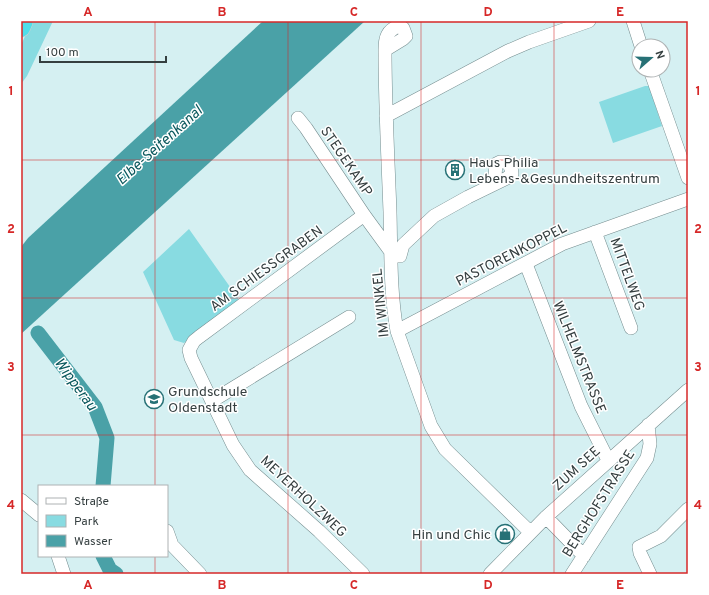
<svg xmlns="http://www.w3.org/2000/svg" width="709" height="595" font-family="Overpass,sans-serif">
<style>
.green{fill:#88dbe1}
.water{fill:#4aa1a7}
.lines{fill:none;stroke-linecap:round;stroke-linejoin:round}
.river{stroke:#4aa1a7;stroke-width:15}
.minor-casing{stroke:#758d8f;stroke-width:14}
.highway-casing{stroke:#cfd1d1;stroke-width:19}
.minor{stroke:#fff;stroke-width:13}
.highway{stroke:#4edfea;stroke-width:18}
.grid{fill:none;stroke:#d62828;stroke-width:1;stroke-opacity:0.55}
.labels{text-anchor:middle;stroke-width:3;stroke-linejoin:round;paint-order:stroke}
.street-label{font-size:14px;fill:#353f40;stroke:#fff}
.poi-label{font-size:14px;fill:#353f40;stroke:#fff;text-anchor:start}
.water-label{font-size:15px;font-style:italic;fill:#0a585d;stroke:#fff}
.neatline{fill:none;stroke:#d62828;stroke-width:1.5}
.grid-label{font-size:13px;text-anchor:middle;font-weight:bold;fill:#d62828}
</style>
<rect width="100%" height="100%" fill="#d5f0f2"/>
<!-- green -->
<path class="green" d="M32,21h21l-26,55 -6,8v-39z
M645,86h4l13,40 -49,17 -14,-41z
M189,229l51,72 -56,42 -10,-3 -31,-68z"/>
<!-- water -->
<path class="water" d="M263,21h102l-344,313v-87l7,-9z"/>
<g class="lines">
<!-- river -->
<path class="river" d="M38,333l57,74 12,31 -4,48
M103,556l7,14 6,4"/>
<!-- minor casing -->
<g class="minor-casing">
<path id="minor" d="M633,21l8,25
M385,50l18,-11 3,-3 -3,-8 -4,-2c-12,4 -14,12 -14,24 0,54 3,108 5,162 1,40 0,80 7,119l34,95 14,23 85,83
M650,70l38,108
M386,116l122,-65 21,-9 60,-21
M298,118l8,10 58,87 27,37
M595,232l36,96
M391,256h9l3,-11 31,-29 34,-19 39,-19 5,-4c0,-6 -2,-9 -6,-12h-6l-4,2 -1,12 1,7
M526,264l55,142 27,54
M397,331l165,-87 126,-45
M212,401l137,-84
M21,500l18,15
M546,517l38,39
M167,531l5,14 28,29
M58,556l6,18
M363,574l-44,-43 -69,-61 -17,-25 -42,-87 -2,-8 5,-9 5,-4 165,-122
M490,574l56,-57 142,-127
M572,574l75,-116 3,-14 -2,-19
M650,574l-10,-21 -1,-6 22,-11 27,-27"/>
</g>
<!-- highway casing -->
<g class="highway-casing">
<path id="highway" d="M21,28l3,-7"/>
</g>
<!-- minor -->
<use href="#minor" class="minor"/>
<!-- highway -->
<use href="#highway" class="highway"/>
</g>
<!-- grid -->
<path class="grid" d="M155,21v465M288,21v553M421,21v553M554,21v553M21,160h667M21,298h667M21,435h667M155,556v18"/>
<!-- icons -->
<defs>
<g id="building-ring" transform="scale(1)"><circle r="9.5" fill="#fff" stroke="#277176" stroke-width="1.5"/><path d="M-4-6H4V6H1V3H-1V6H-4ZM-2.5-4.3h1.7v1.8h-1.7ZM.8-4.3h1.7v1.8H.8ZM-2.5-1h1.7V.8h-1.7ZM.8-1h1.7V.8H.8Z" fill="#277176"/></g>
<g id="school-ring" transform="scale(1)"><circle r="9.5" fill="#fff" stroke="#277176" stroke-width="1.5"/><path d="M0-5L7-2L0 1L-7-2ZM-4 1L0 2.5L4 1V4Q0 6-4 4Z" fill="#277176"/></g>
<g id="shop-ring" transform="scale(1)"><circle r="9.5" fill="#fff" stroke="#277176" stroke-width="1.5"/><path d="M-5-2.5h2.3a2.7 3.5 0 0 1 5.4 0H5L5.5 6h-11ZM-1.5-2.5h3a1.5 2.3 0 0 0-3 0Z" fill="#277176"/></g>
</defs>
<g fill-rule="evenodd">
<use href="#building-ring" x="455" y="170"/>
<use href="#school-ring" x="154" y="399"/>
<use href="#shop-ring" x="505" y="534"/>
</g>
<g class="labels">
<!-- street labels -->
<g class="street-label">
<text transform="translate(347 161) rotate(56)" y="5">STEGEKAMP</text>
<text transform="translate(511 254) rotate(-27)" y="5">PASTORENKOPPEL</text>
<text transform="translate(266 268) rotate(-36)" y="5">AM SCHIESSGRABEN</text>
<text transform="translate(628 274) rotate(70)" y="5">MITTELWEG</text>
<text transform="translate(380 303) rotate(-96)" y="5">IM WINKEL</text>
<text transform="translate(580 357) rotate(68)" y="5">WILHELMSTRASSE</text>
<text transform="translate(576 468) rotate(-42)" y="5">ZUM SEE</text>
<text transform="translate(304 496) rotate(43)" y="5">MEYERHOLZWEG</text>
<text transform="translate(598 503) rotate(-58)" y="5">BERGHOFSTRASSE</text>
</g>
<!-- poi labels -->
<g class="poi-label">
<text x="469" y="167">Haus Philia<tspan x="469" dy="16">Lebens-&amp;Gesundheitszentrum</tspan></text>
<text x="168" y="396">Grundschule<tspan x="168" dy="16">Oldenstadt</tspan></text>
<text x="491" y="539" text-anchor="end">Hin und Chic</text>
</g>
<!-- water labels -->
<g class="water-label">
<text transform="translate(159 145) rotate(-42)" y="5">Elbe-Seitenkanal</text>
<text transform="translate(76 384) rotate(54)" y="5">Wipperau</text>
</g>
</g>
<!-- border -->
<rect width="709" height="595" fill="none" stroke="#ffffff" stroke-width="44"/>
<!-- legend -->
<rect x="38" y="485" width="130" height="72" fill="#ffffff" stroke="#aeb2b3"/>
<rect x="46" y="498" width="20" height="6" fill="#ffffff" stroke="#aeb2b3"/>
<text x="74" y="505" font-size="12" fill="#353f40">Straße</text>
<rect x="46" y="515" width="20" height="12" fill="#88dbe1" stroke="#aeb2b3"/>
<text x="74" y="525" font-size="12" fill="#353f40">Park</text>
<rect x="46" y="535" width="20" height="12" fill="#4aa1a7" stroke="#aeb2b3"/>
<text x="74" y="545" font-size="12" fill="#353f40">Wasser</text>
<!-- north arrow -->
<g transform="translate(651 58) rotate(70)"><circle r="19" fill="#ffffff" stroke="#aeb2b3"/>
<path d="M0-3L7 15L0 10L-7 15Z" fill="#277176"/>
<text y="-6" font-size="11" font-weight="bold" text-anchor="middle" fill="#353f40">N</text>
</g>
<!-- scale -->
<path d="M40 56v6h126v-6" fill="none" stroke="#353f40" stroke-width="2"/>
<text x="46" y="56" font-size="12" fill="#353f40" stroke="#ffffff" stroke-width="3" paint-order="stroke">100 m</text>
<rect x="22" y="22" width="665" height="551" class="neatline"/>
<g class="grid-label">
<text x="88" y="16">A</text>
<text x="222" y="16">B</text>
<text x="354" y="16">C</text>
<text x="488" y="16">D</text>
<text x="620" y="16">E</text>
<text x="11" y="95">1</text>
<text x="698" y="95">1</text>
<text x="11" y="233">2</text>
<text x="698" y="233">2</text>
<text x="11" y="371">3</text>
<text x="698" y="371">3</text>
<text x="11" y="509">4</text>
<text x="698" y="509">4</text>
<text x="88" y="589">A</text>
<text x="222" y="589">B</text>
<text x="354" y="589">C</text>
<text x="488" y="589">D</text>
<text x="620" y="589">E</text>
</g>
</svg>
